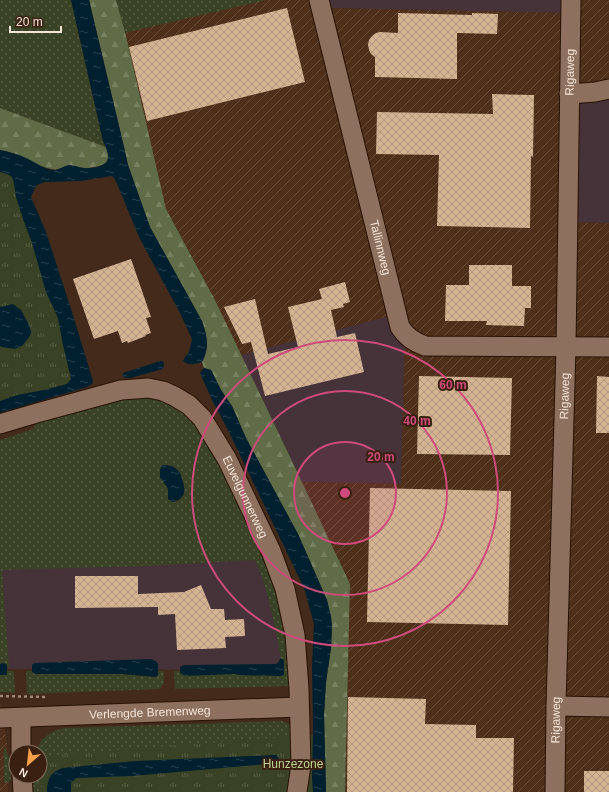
<svg xmlns="http://www.w3.org/2000/svg" width="609" height="792" font-family="Arial,sans-serif">
<style>
.commercial{fill:#463239}
.industrial{fill:url(#industrial-furrows)}
.grass{fill:url(#grass-dots);fill-rule:evenodd}
.forest{fill:url(#forest-firs)}
.park{fill:url(#park-tufts)}
.water{fill:url(#water-ripples)}
.building{fill:url(#building-cross-hatch)}
.lines{fill:none;stroke-linecap:round;stroke-linejoin:round}
.minor-casing{stroke:#291203;stroke-width:21}
.path{stroke:#9c877a;stroke-width:2.5;stroke-dasharray:3 3;stroke-linecap:butt}
.minor{stroke:#8d705d;stroke-width:19}
.ring{fill:none;stroke:#cf4b7b;stroke-width:2}
.labels{text-anchor:middle;stroke-width:4;stroke-linejoin:round;paint-order:stroke}
.street-label{font-size:12px;fill:#f5e4da;stroke:#392010}
.park-label{font-size:12px;fill:#bed393;stroke:#392010}
.centre{fill:#cf4b7b;stroke:#392010;stroke-width:2}
.ring-label{font-size:12px;text-anchor:middle;font-weight:bold;fill:#cf4b7b;stroke:#392010;stroke-width:4;stroke-linejoin:round;paint-order:stroke}
</style>
<defs>
<pattern id="industrial-furrows" width="10" height="10" patternUnits="userSpaceOnUse"><rect width="10" height="10" fill="#4e2f1a"/><path d="M-1 1l2-2M0 10L10 0M9 11l2-2" fill="none" stroke="#684d3b"/></pattern>
<pattern id="grass-dots" width="8" height="8" patternUnits="userSpaceOnUse"><rect width="8" height="8" fill="#394225"/><path d="M2 2h.1M6 6h.1" fill="none" stroke="#565d44" stroke-width="1.8" stroke-linecap="round"/></pattern>
<pattern id="forest-firs" width="22" height="20" patternUnits="userSpaceOnUse"><rect width="22" height="20" fill="#606c47"/><path d="M5 1l3.5 6h-7zM16 11l3.5 6h-7z" fill="#778161"/></pattern>
<pattern id="park-tufts" width="24" height="20" patternUnits="userSpaceOnUse"><rect width="24" height="20" fill="#394225"/><path d="M3 7l-1-3M5 7V3M7 7l1-3M15 17l-1-3M17 17v-4M19 17l1-3" fill="none" stroke="#565d44"/></pattern>
<pattern id="water-ripples" width="26" height="14" patternUnits="userSpaceOnUse"><rect width="26" height="14" fill="#00202f"/><path d="M2 4q2-2 4 0t4 0M15 11q2-2 4 0t4 0" fill="none" stroke="#26404d"/></pattern>
<pattern id="building-cross-hatch" width="8" height="8" patternUnits="userSpaceOnUse"><rect width="8" height="8" fill="#d4b393"/><path d="M0 0l8 8M0 8l8-8" fill="none" stroke="#b2977e"/></pattern>
</defs>
<rect width="100%" height="100%" fill="#432a1a"/>
<!-- commercial -->
<path class="commercial" d="M322,0h248l-1,13 -245,-5z
M609,85v138l-42,-1 3,-127z
M397,314l8,23 -4,147 -99,-2 -61,-127z
M255,549l13,39 11,49 4,33 -283,-1v-114z"/>
<!-- industrial -->
<path class="industrial" d="M261,0h61l2,8 245,5 1,-13h39v85l-39,10 -3,127 42,1v569h-264l5,-208 -48,-102 99,2 4,-147 -8,-23 -156,41 -26,-55 -49,-91 -43,-178z
M0,704h1l6,39 1,49h-8z"/>
<!-- grass -->
<path class="grass" d="M0,0h71l32,141 3,6 -106,-39z
M116,0h150l-142,33z
M148,394l38,15 37,52 57,130 14,95 -119,3 -1,-18h6v2l54,1 7,1 39,1 3,-17h-2c-6,-34 -12,-67 -26,-99l-109,6 -144,4 7,98h-2v-3l-3,-2 -4,1v-224l33,-11 6,-11zM179,472l5,13v9l-6,7 -5,1 -5,-3v-10z
M7,671h7l1,22 -15,-1v-17h6l1,-2z
M26,671l96,3 34,3 2,-2v-4h6v12l-4,6 -133,5z
M282,721l7,3 3,3 2,32 -247,33h-14l-1,-16h8v-24h-5c6,-14 14,-21 30,-24z
M4,746l6,13 1,22 -7,2z"/>
<!-- forest -->
<path class="forest" d="M89,0h27l10,36 40,173 49,91 87,182 48,102 -5,208h-19l-2,-77 2,-33 5,-34 1,-22 -5,-26 -29,-66 -52,-96 -14,-32 -11,-16 -10,-20 -7,-2 -2,-6c8,-14 5,-26 0,-41l-52,-94 -22,-62 -4,-18z
M0,108l106,39c5,14 2,18 -13,20 -3,1 -6,1 -9,1 -5,0 -10,-3 -15,-2 -6,0 -11,5 -17,3 -13,-2 -25,-11 -37,-15 -5,-2 -10,-3 -15,-4z"/>
<!-- park -->
<path class="park" d="M0,159l12,2 74,221 -86,27z
M322,734v58h-280l-1,-36z"/>
<!-- water -->
<path class="water" d="M71,0h18l35,147 4,18 22,62 52,94c5,15 8,26 0,41 -6,2 -13,4 -19,-1l2,-4 4,-5 3,-13 -12,-26 -18,-33 -23,-43 -24,-58 -3,-3 -31,5 -36,1 -8,3 -3,5 -3,7 15,35 26,80 21,69 -1,3 -5,3 -87,26v-12l17,-6 27,-5 23,-6 4,-5 -8,-34 -5,-27 -12,-26 -14,-49 -9,-24 -7,-22 -2,-14 -2,-6 -5,-3 -7,-2v-22c9,2 18,4 26,8 9,4 16,10 26,12 6,1 11,-4 17,-5 6,0 10,3 15,3 7,1 23,-1 24,-10 1,-5 -3,-12 -5,-17z
M13,304l8,6 8,15 2,7 -1,4 -8,10 -7,3 -13,-2 -2,-1v-39z
M160,361h3l1,3 -1,5 -33,9h-5l-2,-2v-3z
M204,368l7,2 10,20 11,16 14,32 52,96 29,66 4,16 1,10 -1,22 -5,34 -2,33 2,77h-13l-1,-14 1,-49 -1,-64 2,-41 -10,-36 -77,-160 -15,-28 -12,-27z
M162,465c5,0 10,0 13,3 4,2 6,7 7,11 4,11 4,20 -9,23l-5,-3v-10l-8,-12v-7z
M151,659l6,3 1,2v11l-2,2 -34,-3h-87l-3,-2v-7l2,-2z
M280,659h3l1,2v14l-4,1 -39,-1 -7,-1 -49,2 -3,-2 -2,-1v-6l4,-2 92,-1 2,-1z
M4,663l3,2v8l-1,2h-6v-11z
M276,755l3,3 -1,5 -146,13 -56,2 -5,5v9h-24c0,-13 3,-19 15,-24l74,-7z"/>
<!-- building -->
<path class="building" d="M287,8l18,74 -158,39 -18,-74z
M398,13l74,2v-2l26,1 -1,20 -40,-1v46l-82,-2v-20l-4,-3 -2,-4 -1,-5 1,-5 3,-4 4,-3 4,-1 18,1z
M492,94l42,1 -1,62 -2,-1 -1,72 -93,-2 2,-71 -63,-1 1,-42 116,2z
M131,259l20,58 -5,1 5,15 -6,2 1,1 -18,7 -1,-2 -5,2 -4,-12 -24,8 -21,-60z
M469,265h43v21h19v22h-6l-1,18 -38,-1 1,-4h-42l1,-36h23z
M345,282l5,20 -7,2 1,3 -13,3 6,27 18,-4 9,39 -99,24 -14,-54 -9,2 -18,-37 31,-8 13,55 30,-7 -10,-40 34,-8 -3,-10z
M419,376l93,2 -2,77 -93,-1z
M597,376l12,1v56h-13z
M370,488l141,3 -3,134 -141,-3z
M75,576h63v18l46,-2 17,-7 10,24h13l1,11 19,-1 1,17 -20,1 1,11 -49,2 -2,-36 -17,1v-8l-83,1z
M348,697l78,2 -1,25 51,1v13h38l-1,54h-166z
M584,771h25v21h-25z"/>
<g class="lines">
<!-- minor casing -->
<g class="minor-casing">
<g id="minor">
<path id="s1" d="M319,0l81,327c6,10 14,15 25,19l184,1"/>
<path d="M569,94l26,-2 14,-3"/>
<path id="s2" d="M0,424l37,-11 84,-23 14,-1 13,-1 15,3 11,5 15,9 13,13 25,41 44,92 14,38 10,46 4,54 2,76 -4,27"/>
<path d="M556,706l53,1"/>
<path id="s3" d="M0,718l299,-11"/>
<path d="M21,718v34"/>
<path d="M22,776l1,16"/>
<path id="s4" d="M555,792l1,-86 10,-359 5,-347"/>
</g>
</g>
<!-- path -->
<path class="path" d="M0,696l45,1"/>
<!-- minor -->
<use href="#minor" class="minor"/>
</g>
<!-- distance rings -->
<circle cx="345" cy="493" r="51" fill="#cf4b7b" fill-opacity=".12"/>
<g class="ring">
<circle cx="345" cy="493" r="51"/>
<circle cx="345" cy="493" r="102"/>
<circle cx="345" cy="493" r="153"/>
</g>
<g class="labels">
<!-- street labels -->
<g class="street-label">
<text dy="4" stroke="none"><textPath href="#s4" startOffset="720">Rigaweg</textPath></text>
<text dy="4" stroke="none"><textPath href="#s1" startOffset="255">Tallinnweg</textPath></text>
<text dy="4" stroke="none"><textPath href="#s4" startOffset="396">Rigaweg</textPath></text>
<text dy="4" stroke="none"><textPath href="#s2" startOffset="306">Euvelgunnerweg</textPath></text>
<text dy="4" stroke="none"><textPath href="#s3" startOffset="150">Verlengde Bremenweg</textPath></text>
<text dy="4" stroke="none"><textPath href="#s4" startOffset="72">Rigaweg</textPath></text>
</g>
<!-- park labels -->
<g class="park-label">
<text x="293" y="768">Hunzezone</text>
</g>
</g>
<circle cx="345" cy="493" r="6" class="centre"/>
<g class="ring-label">
<text x="453" y="389">60 m</text>
<text x="417" y="425">40 m</text>
<text x="381" y="461">20 m</text>
</g>
<!-- north arrow -->
<g transform="translate(28 764) rotate(208)"><circle r="19" fill="#392010" stroke="#846e61"/>
<path d="M0-3L7 15L0 10L-7 15Z" fill="#f8a04b"/>
<text y="-6" font-size="11" font-weight="bold" text-anchor="middle" fill="#f5e4da">N</text>
</g>
<!-- scale -->
<path d="M10 26v6h51v-6" fill="none" stroke="#f5e4da" stroke-width="2"/>
<text x="16" y="26" font-size="12" fill="#f5e4da" stroke="#392010" stroke-width="3" paint-order="stroke">20 m</text>
</svg>
